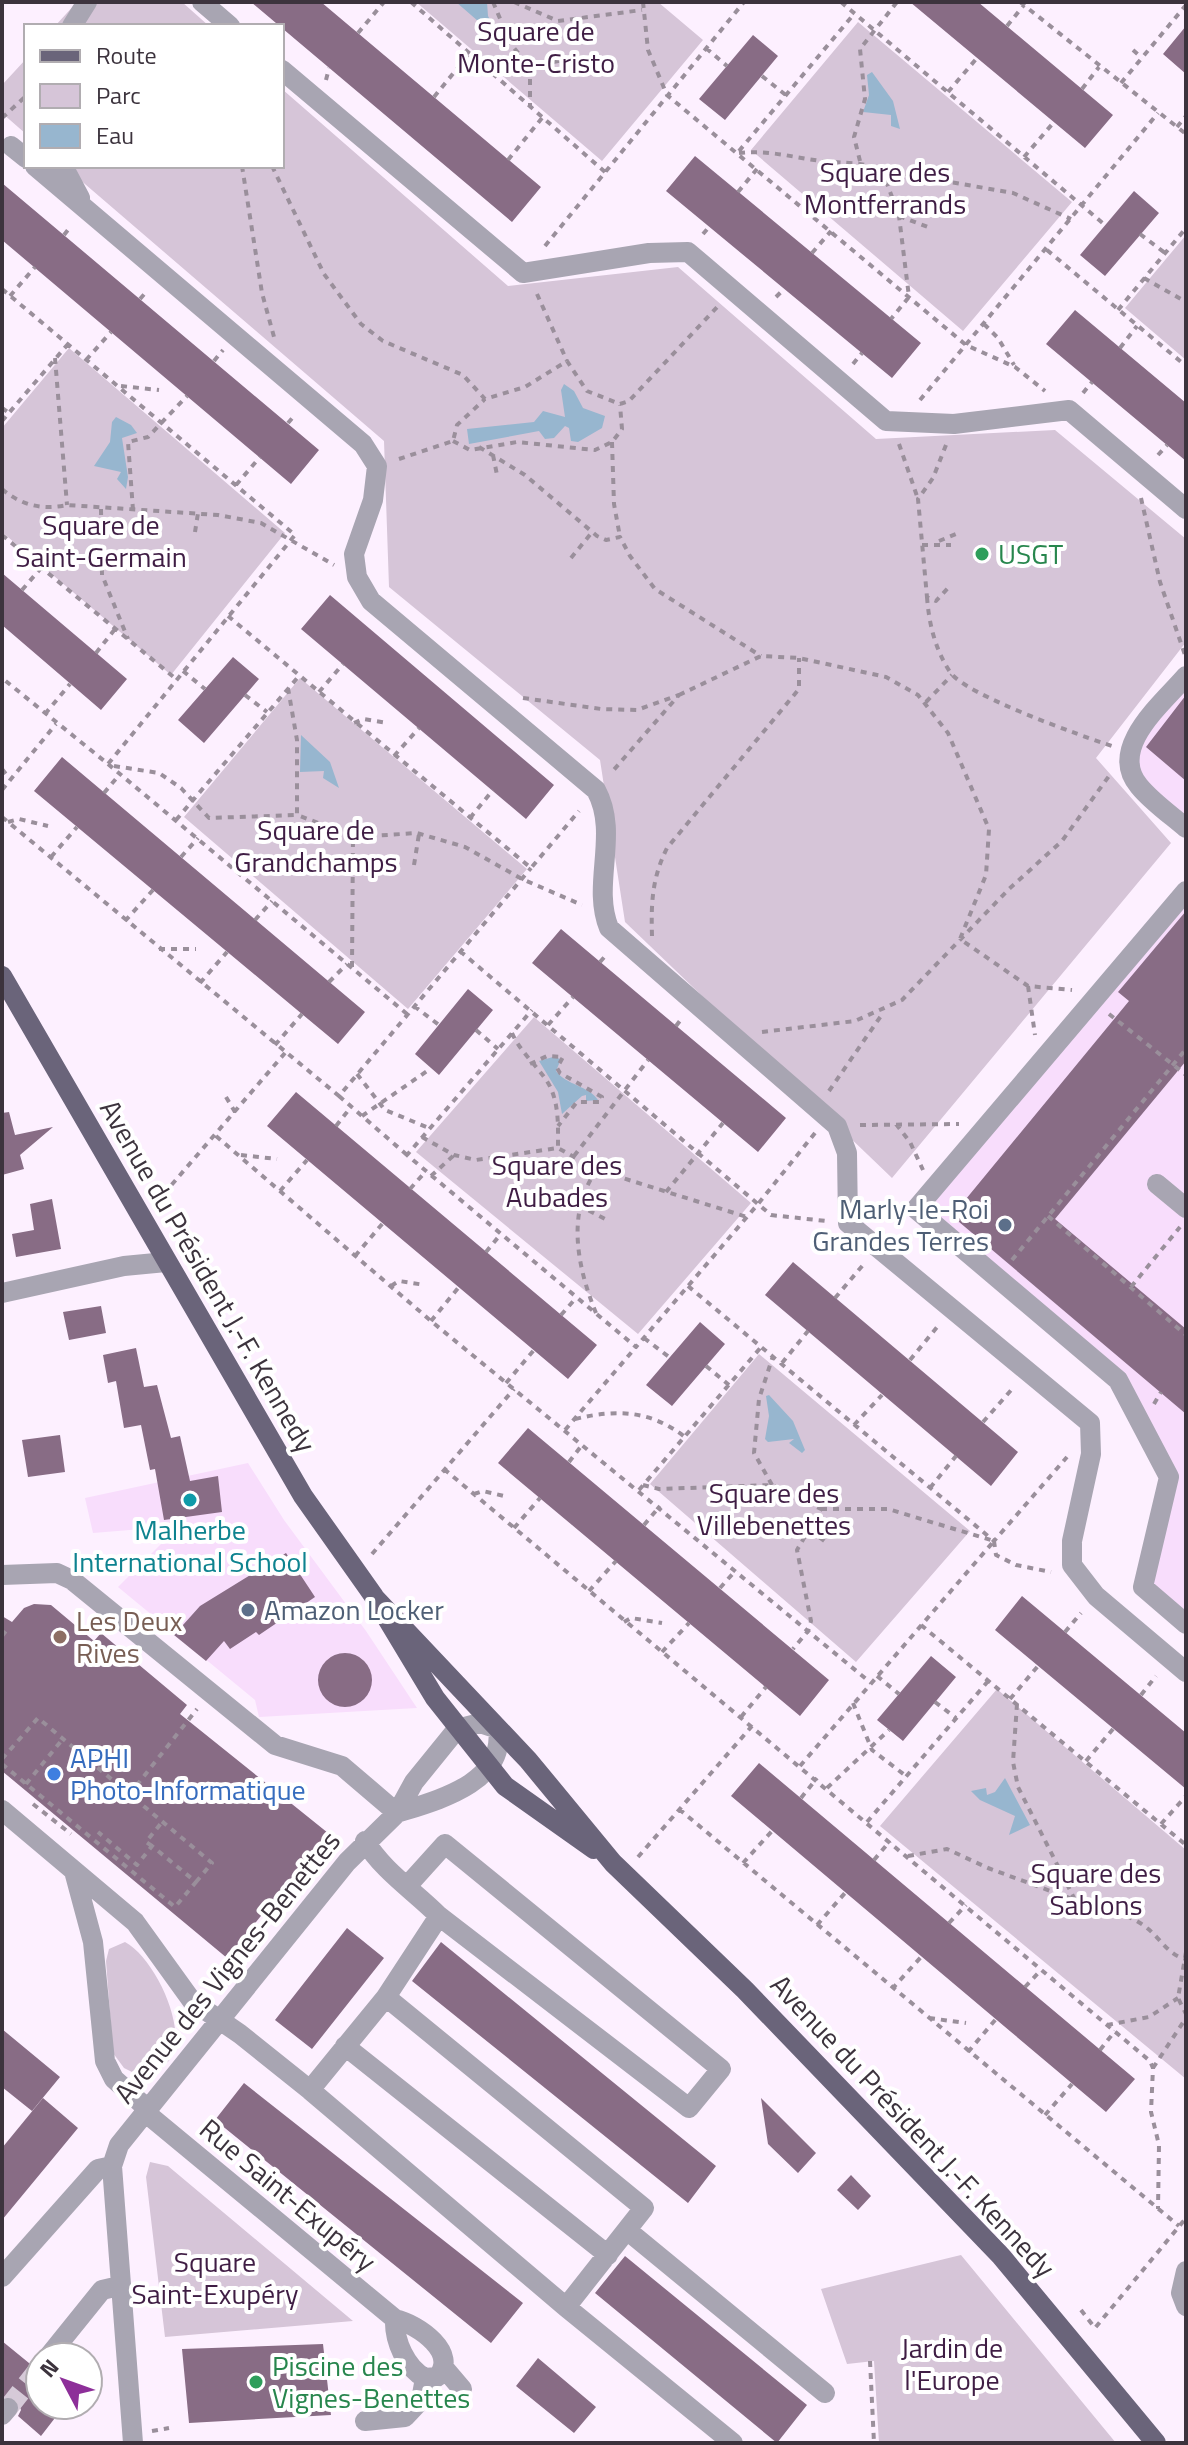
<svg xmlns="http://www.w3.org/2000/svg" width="1188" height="2445" font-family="'Titillium Web',sans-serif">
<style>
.built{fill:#f8ddfc}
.green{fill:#d6c5d8}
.water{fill:#97b6cf}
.building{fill:#886c85}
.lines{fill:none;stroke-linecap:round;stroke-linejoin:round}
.minor-tunnel{stroke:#d6cad8;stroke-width:20;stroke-dasharray:20 10;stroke-linecap:butt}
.path{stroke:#9a8f9b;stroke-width:4;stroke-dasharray:6 6;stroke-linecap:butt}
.minor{stroke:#a8a5b2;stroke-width:20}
.major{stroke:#6a647a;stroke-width:20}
.leisure-dot{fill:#2e9e5b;stroke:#fff;stroke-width:3}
.service-dot{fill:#5c6f8a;stroke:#fff;stroke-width:3}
.culture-dot{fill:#0f9aa8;stroke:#fff;stroke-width:3}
.education-dot{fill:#8d6e63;stroke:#fff;stroke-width:3}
.shop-dot{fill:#3f7fe0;stroke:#fff;stroke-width:3}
.labels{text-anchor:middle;stroke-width:8;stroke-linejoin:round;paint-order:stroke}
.park-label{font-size:28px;fill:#3f1d44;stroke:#fff}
.leisure-label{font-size:28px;fill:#27864d;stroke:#fff;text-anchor:start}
.service-label{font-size:28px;fill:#4e5e75;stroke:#fff;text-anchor:end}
.street-label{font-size:28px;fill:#3c333d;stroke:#fff}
.culture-label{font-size:28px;fill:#0d838f;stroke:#fff}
.education-label{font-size:28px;fill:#785e54;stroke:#fff;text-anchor:start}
.shop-label{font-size:28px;fill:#366cbe;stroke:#fff;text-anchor:start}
</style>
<rect width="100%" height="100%" fill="#fdf0ff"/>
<!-- built -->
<path class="built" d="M1186,676v152l-48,-42v-54z
M1186,891v733l-43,-37 26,-110 -38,-76 -215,-192z
M248,1463l36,57 82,111 51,77 -158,9 -4,-17 -137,-113 61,-61 -86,7 -8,-35z"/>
<!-- green -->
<path class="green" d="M77,2h105l27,24h-154z
M416,2h242l45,38 -101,121z
M858,22l214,180 -109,129 -212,-181z
M26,59v75l-24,-21v-28z
M282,89l226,197 170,-19 198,172 179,-9 131,109v103l-90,116 75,85 -279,335 -267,-256 -25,-162 -211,-173 -5,-146 -320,-275h218z
M1186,235v125l-61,-52z
M69,348l216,185 -114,142 -169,-143v-104z
M300,678l227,191 -119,140 -224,-192z
M534,1017l217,186 -113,131 -222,-182z
M759,1354l211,177 -114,131 -206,-178z
M997,1689l189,161v229l-306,-253z
M125,1942c28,15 58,77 49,109 -4,15 -20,21 -34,25l-16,-8 -11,-15 -7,-92 3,-12z
M150,2162l18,4 185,155 -188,16 -19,-160z
M961,2255l155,188h-237l-5,-82 -27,3 -26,-75z"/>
<!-- water -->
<path class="water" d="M456,2h31l1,14 9,17 -11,-5z
M872,72l21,29 7,28 -9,-3v-11l-28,-3 6,-17 -2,-20z
M564,384l10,7 9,17 22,8 -3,12 -24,14 -7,-1 -2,-13 -4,-2 -11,12 -9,1 -6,-8 -70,13 -2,-15 67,-7 9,-11 22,6 -4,-27z
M116,417l15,8 6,8 -15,5 6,39 -2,12 -9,-10 4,-7 -27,-6 16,-24 2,-20z
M301,735l29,27 9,26 -16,-10 1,-7 -24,1z
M553,1057l8,2 -5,12c10,14 33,15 42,29l-12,1v-6l-4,1 -20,18 -4,-22 -19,-31z
M769,1395l24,26 12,29 -3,3 -13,-10 5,-4 -26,3 -3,-3 4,-23 -3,-20z
M1005,1778l25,47 -21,10 6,-19 -35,-16 -9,-9 15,-3 1,7 8,-3z"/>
<!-- building -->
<path class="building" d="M251,2h70l220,185 -29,35z
M910,2h68l135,113 -28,33z
M1186,26v48l-23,-20z
M753,35l25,21 -53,64 -26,-21z
M695,156l226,187 -29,35 -226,-187z
M2,183l317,267 -28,34 -289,-244z
M1134,191l25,22 -54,63 -25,-21z
M1075,310l111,93v58l-140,-117z
M2,573l125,106 -26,31 -99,-85z
M330,595l224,190 -28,34 -225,-190z
M233,657l26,22 -55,64 -26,-23z
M1186,695v86l-40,-34z
M62,757l303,255 -27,32 -304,-253z
M1186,911v150l-131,158 131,110v85l-234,-198 177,-215 -11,-9z
M561,929l225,189 -28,34 -226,-189z
M468,989l25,21 -54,65 -24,-21z
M296,1092l301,253 -29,34 -301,-253z
M9,1112l6,23 38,-8 -33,28 4,14 -22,6v-62z
M52,1199l9,50 -45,8 -4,-23 22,-4 -4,-26z
M793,1262l225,190 -27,34 -226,-191z
M101,1306l5,27 -37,7 -6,-28z
M700,1322l25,22 -53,62 -26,-21z
M136,1348l8,39 13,-2 14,53 9,-2 10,45 28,-5 4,36 -58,8 -9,-51 -5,1 -9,-45 -17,3 -8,-47 -8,2 -5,-28z
M528,1428l301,252 -29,36 -302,-253z
M60,1435l5,37 -37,5 -6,-37z
M286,1553l29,44 -56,38 -3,-3 -26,17 -6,-8 -18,20 -32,-26 26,-29z
M1022,1596l164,137v56l-191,-159z
M34,1604l17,1 43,36 7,-8 86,72 -7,9 148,119 -101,125 -225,-187v-155l10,6 12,-14z
M318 1680a27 27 0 1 1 54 0a27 27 0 1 1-54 0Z
M931,1656l25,21 -53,64 -26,-21z
M759,1763l376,316 -29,33 -375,-316z
M347,1928l37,30 -72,91 -37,-29z
M441,1942l275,224 -28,37 -276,-222z
M2,2029l58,48 -28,34 -30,-24z
M244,2083l279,220 -32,40 -276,-223z
M43,2098l35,30 -76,92v-72z
M761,2098l55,55 -18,20 -30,-29z
M851,2175l20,21 -13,14 -21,-20z
M625,2256l182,149 -30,38 -182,-150z
M2,2341l38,31v33h25l-24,31 -23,-20 3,-6 -4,-11 -15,-2z
M323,2344l8,71 -142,8 -7,-74z
M538,2358l58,49 -22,26 -58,-47z"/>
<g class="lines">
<!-- minor-tunnel -->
<path class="minor-tunnel" d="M8,2408l30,-38"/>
<!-- path -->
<path class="path" d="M411,2l194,170
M493,2l16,38
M514,2l44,19 84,-11
M643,2l5,48 19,45 299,250 49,22 30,24
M841,2l264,223
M1020,2l166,132
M1007,26l17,-21
M358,33l26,-31
M507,39l23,29v39
M706,48l21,18
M1133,50l9,8
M530,68l48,-12
M762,76l25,20
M326,80l3,-12
M1121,83l65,-78
M1082,89l17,-22
M948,92l29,-34
M434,97l35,-43
M2,118l24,-22
M1177,127l9,-11
M739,151l115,-137
M739,153c33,-4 61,7 94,9 19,1 31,1 49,8l17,46 10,81 -18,22
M1024,157l30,-35
M508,160l34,-42
M860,161l-6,-24 11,-38 -5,-50 37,-47
M242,166l20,127 12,44
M272,166l52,108 37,50 22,17 80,34 22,24 40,-12 42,-26 20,30 33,13 9,-3 90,-96
M882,170l131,23 58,26
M738,192l19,-23
M899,216l29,11
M703,234l6,-7
M1140,234l25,19
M64,235l7,-9
M545,246l199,-244
M1047,250l139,116
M812,253l19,-22
M1144,278l42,24
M2,289l293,246 -187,229 -106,-86
M537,294l30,67
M10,296l25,-29
M776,297l8,-8
M140,299l7,-8
M1118,310l68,-82
M984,324l14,14 16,27
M1120,348l17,-22
M55,358l12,147
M86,360l25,-28
M214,361l9,-11
M853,364l9,-11
M121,386l38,4
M1083,393l9,-11
M920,400l238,-287
M2,408l7,5
M2,421l66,-77
M288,423l6,-7
M453,441l17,9 47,-8 78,8 17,-8 10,-13 -2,-24
M612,442l2,62 6,33
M899,444l19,55
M946,445l-13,33 -15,21 9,98 9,4 12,-13
M479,447l46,28 72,61 9,4 14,-3 10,19 25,33 106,67
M493,455l4,20
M1158,455l9,-10
M399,459l54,-18 4,-16 27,-25
M236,485l24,-28
M2,489c20,17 41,21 65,16l151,10 43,8 73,42
M1141,498l19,84 25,73
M101,509l1,66 26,64
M133,510l-5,-68 20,-5 39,-41
M195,532l3,-19
M2,535l174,144
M939,541l22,-9
M922,545h29
M571,558l22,-27
M22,590l19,-22
M927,597c2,27 8,52 23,75 15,23 132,64 162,74
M228,616l303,252 48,-57
M96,653l19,-24
M183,671l22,18
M288,688l9,52v75l48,18 26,3 46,-3 48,14 57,32 60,26
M319,692l24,-28
M245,695l22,17
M679,695l82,-39 38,2 87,19 32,18 30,38 41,96 -3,46 -26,64 68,47 44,4
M523,698l78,11 36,1 42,-15 -68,78
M926,702l26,-27
M45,714l25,-30
M354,723l9,-4 25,4
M394,756l25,-28
M108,764l299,250
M114,766l45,7 22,15 28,30 88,-3
M2,769l8,10
M2,790l54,-66
M104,793l16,-19
M2,817l337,279 192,-228
M470,818l23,-28
M176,820l123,-144
M8,822l11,-3 29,7
M51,857l26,-30
M181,857l17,-19
M414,865l5,-31
M255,920l17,-19
M125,921l28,-31
M652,936c-1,-33 0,-58 15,-88l132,-159v-31
M159,949h37
M460,951l298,253 -122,143 -229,-192 125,-145
M600,962l7,-8
M352,967l1,-133
M329,982l18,-18
M200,983l27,-31
M1028,986l7,49
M414,1006l25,19
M1109,1014l77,61
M548,1025l25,-28
M676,1026l6,-8
M476,1030l22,19
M762,1032l93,-11 47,-21 107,-111 53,-48 47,-65
M512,1033c10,23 33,39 40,58 7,18 6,38 6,57
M275,1045l27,-31
M530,1064l17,-8 16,1 -6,11 3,5 42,24 -2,5h-23l-19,24
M357,1074l28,36 44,18
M829,1091l54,-78
M339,1096l68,59
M226,1097l9,15
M362,1116l68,-47
M896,1124l14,18 13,28
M860,1125l99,-1
M336,1126l15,-19
M815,1133l-57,71 13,11 55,6
M216,1136l215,185 440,362
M422,1137l32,18 22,5 82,-12 39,22 150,47
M241,1155l36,4
M574,1156l74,-96
M431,1176l22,-20
M410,1189l16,-18
M280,1191l27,-31
M666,1192l57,-69
M156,1203l129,-150
M578,1205l31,16
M1048,1216l138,119
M486,1252l14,-17
M355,1256l28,-33
M1012,1260l174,-211
M391,1286l8,-5 26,4
M688,1286l306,255 73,-84
M1131,1287l49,-60
M835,1298l28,-33
M596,1313c-19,-46 -30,-102 1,-143
M561,1315l15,-17
M431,1321l28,-34
M644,1338l25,19
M910,1360l28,-34
M782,1363l26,-32
M706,1366l23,19
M506,1383l28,-33
M1154,1404l7,-12
M575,1419c42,-10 75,-9 110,18
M983,1422l30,-34
M854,1425l28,-30
M565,1430l71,-83
M569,1462l13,-17
M444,1469l706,592 3,7 -2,44 8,33 -1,64
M643,1485l16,4 113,-4 49,24 -24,41 14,71 -3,10 -15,18
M772,1485l-18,-32 5,-54 14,-43
M930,1488l26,-32
M639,1490l123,-144
M474,1494l9,-3 25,6
M821,1509h67l103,31
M644,1525l16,-19
M514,1528l26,-30
M810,1530l17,13
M994,1541l2,14 20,10 35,7
M372,1554l142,-165
M720,1588l16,-18
M589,1591l27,-30
M624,1622l7,-4 31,5
M921,1625l265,220
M1065,1632l16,-19
M2,1636l7,-9
M662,1652l27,-29
M877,1676l22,18
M1141,1695l15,-19
M1010,1699l28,-33
M935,1702l21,16
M853,1703l19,47 34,26
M1017,1704l-4,58 5,25 57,113c24,7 52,12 72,28 13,10 22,28 39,31
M741,1717l25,-30
M2,1759l36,-41 174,145 -16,19
M1086,1761l27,-32
M2,1764l173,143 21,-25 -44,-36 -15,19 -39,-33
M800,1766l194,-225
M26,1784l36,-44
M827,1788l62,-58
M129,1795l68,-86
M801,1798l16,-20
M33,1804l38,30
M679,1809l500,417
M867,1822l122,-142
M1161,1824l25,-28
M152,1846l-6,-4 16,-20
M908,1856l39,-7 41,19 87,32
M638,1857l114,-131
M874,1860l16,-19
M743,1863l29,-32
M949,1923l17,-18
M817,1925l28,-32
M1186,1952l-8,46 8,16
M1025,1987l16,-17
M892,1989l29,-32
M929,2018l37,5
M1107,2025l42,-8 29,-19
M1100,2050l15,-19
M968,2052l28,-33
M1153,2068l33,-50
M1045,2115l27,-31
M1081,2310l14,18 91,-110
M870,2361l4,82
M152,2431l17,-3"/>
<!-- minor -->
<path class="minor" d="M202,2l28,24
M72,26l15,-24
M282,70l241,203 126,-20 39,-1 198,169 68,3 115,-14 117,99
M11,146l15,12
M35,166l328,278 14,22 -4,34 -19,54 3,23 14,24 225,189c24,44 -5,94 13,138l228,198 10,27 1,70 242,200 1,31 -19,87v24l24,31 90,76
M63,166l17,32
M1186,676c-23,27 -79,72 -47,110 13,16 32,29 47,42
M1186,891l-270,318 202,171 51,97 -26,110 43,37
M1157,1184l29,24
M2,1293l122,-27 42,-4
M2,1575l55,-2 15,7 203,165 67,21 55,47
M2,1810l133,112 57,79 48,33 70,56 256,217 167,136
M365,1841c18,30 49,50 74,75l250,192 32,-39 -276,-225 -37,41
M75,1875l18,67 12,119 9,18 35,31
M386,1997l53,-81
M345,2046l263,209
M310,2090l76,-93 258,211 -78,99
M146,2113l249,206c23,5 65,35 42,58l-12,1c-19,-10 -31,-37 -30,-59
M628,2231l197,162
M1186,2271l-5,22 5,13
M2,2277l96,-108 14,-3
M48,2357l54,-67 17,-4
M445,2369l17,20
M2,2415l6,-7
M365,2421l40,-4 16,-17 4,-22
M133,2443l-21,-277 7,-21 228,-283 50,-49 17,-31 43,-53 23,-6 18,6c8,54 -60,71 -101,84"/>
<!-- major -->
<path class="major" d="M2,976l301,520 70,99 62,103 70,88 89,63
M375,1598l153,162 85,103 132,127 256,266 155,187"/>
</g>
<!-- markers -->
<g class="leisure-dot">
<circle cx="982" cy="554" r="8"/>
<circle cx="256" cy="2382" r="8"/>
</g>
<g class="service-dot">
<circle cx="1005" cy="1225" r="8"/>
<circle cx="248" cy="1610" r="8"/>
</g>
<circle class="culture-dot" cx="190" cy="1500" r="8"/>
<circle class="education-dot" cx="60" cy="1637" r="8"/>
<circle class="shop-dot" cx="54" cy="1774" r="8"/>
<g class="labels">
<!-- park labels -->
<g class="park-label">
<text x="536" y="41">Square de<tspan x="536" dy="32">Monte-Cristo</tspan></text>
<text x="885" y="182">Square des<tspan x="885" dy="32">Montferrands</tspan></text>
<text x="101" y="535">Square de<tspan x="101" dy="32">Saint-Germain</tspan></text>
<text x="316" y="840">Square de<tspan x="316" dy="32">Grandchamps</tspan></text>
<text x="557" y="1175">Square des<tspan x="557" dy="32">Aubades</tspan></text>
<text x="774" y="1503">Square des<tspan x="774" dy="32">Villebenettes</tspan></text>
<text x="1096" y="1883">Square des<tspan x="1096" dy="32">Sablons</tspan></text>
<text x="215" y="2272">Square<tspan x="215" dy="32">Saint-Exupéry</tspan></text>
<text x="952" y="2358">Jardin de<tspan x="952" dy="32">l'Europe</tspan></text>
</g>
<!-- leisure labels -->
<g class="leisure-label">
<text x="998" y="564">USGT</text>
<text x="272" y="2376">Piscine des<tspan x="272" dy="32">Vignes-Benettes</tspan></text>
</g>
<!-- service labels -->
<g class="service-label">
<text x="989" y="1219">Marly-le-Roi<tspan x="989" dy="32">Grandes Terres</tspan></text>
<text x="264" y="1620" text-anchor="start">Amazon Locker</text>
</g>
<!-- street labels -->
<g class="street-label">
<text transform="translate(208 1276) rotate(60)" y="10">Avenue du Président J.-F. Kennedy</text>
<text transform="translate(227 1967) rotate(-51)" y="10">Avenue des Vignes-Benettes</text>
<text transform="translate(913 2126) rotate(47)" y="10">Avenue du Président J.-F. Kennedy</text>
<text transform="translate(288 2195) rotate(40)" y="10">Rue Saint-Exupéry</text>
</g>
<!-- culture labels -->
<g class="culture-label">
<text x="190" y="1540">Malherbe<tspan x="190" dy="32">International School</tspan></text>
</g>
<!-- education labels -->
<g class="education-label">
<text x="76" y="1631">Les Deux<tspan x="76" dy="32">Rives</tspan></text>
</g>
<!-- shop labels -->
<g class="shop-label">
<text x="70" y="1768">APHI<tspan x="70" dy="32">Photo-Informatique</tspan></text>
</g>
</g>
<!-- border -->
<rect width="1188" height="2445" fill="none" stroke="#3c333d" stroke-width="8"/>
<!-- legend -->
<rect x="24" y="24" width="260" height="144" fill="#ffffff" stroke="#b1adb1" stroke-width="2"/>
<rect x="40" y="50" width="40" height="12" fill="#6a647a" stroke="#b1adb1" stroke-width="2"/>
<text x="96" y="64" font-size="24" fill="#3c333d">Route</text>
<rect x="40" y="84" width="40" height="24" fill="#d6c5d8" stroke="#b1adb1" stroke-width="2"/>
<text x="96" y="104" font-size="24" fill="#3c333d">Parc</text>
<rect x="40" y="124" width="40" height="24" fill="#97b6cf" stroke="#b1adb1" stroke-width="2"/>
<text x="96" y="144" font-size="24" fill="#3c333d">Eau</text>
<!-- north arrow -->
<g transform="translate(64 2381) rotate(311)"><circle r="38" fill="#ffffff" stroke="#b1adb1" stroke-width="2"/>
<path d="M0-6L14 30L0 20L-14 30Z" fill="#8d2f99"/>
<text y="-12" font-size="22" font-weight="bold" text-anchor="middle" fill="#3c333d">N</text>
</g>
</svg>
